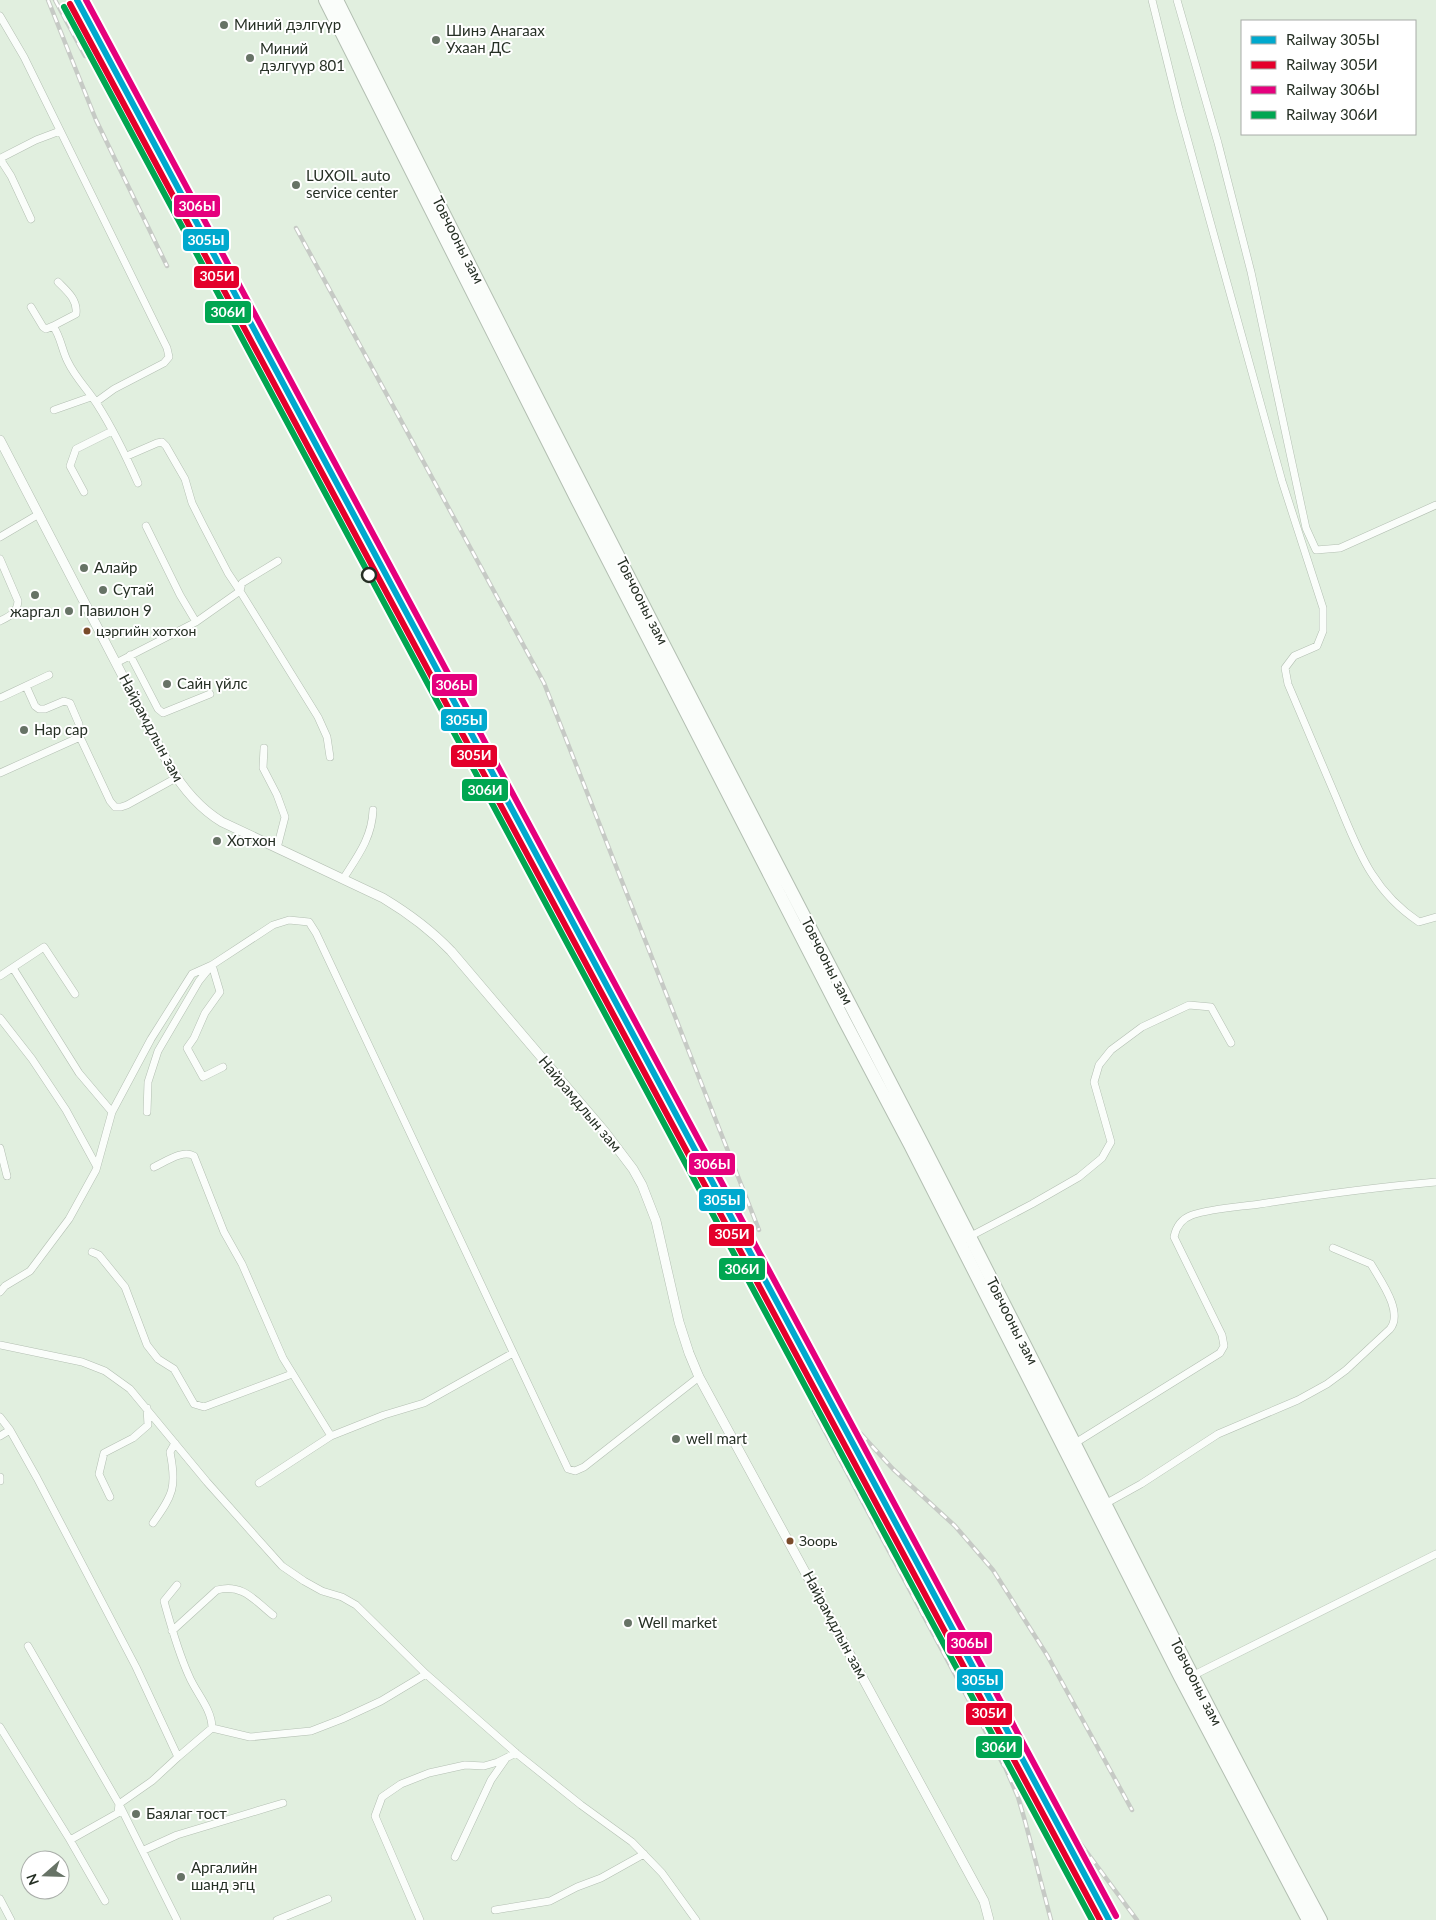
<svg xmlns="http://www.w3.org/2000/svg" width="1436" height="1920" font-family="Lato,sans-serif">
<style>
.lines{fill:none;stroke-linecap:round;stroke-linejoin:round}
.street-casing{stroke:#b3bfb2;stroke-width:8}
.secondary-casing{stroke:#b3bfb2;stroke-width:10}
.highway-casing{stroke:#b3bfb2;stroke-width:14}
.street{stroke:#fafdfa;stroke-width:7}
.secondary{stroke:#fafdfa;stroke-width:9}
.highway{stroke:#fafdfa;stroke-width:12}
.rail-casing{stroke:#c6cac5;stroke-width:4.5}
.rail{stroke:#fff;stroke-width:2.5;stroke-dasharray:8;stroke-linecap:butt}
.rail-1-casing{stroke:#fff;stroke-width:10}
.rail-2-casing{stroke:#fff;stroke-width:10}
.rail-3-casing{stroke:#fff;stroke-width:10}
.rail-4-casing{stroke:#fff;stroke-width:10}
.rail-1{stroke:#00a9ce;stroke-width:6}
.rail-2{stroke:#e4002b;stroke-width:6}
.rail-3{stroke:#e5007d;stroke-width:6}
.rail-4{stroke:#00a651;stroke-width:6}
.poi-dot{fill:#677366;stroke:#fff;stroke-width:2}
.stop-dot{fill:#fff;stroke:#263025;stroke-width:2.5}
.bus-dot{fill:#7a4b2a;stroke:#fff;stroke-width:2}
.labels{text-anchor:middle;stroke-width:4;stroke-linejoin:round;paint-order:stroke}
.bus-label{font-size:14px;fill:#263025;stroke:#fff;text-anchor:start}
.poi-label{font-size:15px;fill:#263025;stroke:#fff;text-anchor:start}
.street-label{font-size:15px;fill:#263025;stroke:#fff}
.line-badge{stroke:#fff;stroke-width:2}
.badge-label{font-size:14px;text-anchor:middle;font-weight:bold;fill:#fff}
</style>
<rect width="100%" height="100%" fill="#e1efdf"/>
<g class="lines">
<!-- street casing -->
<g class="street-casing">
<path id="street" d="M1152,0l27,109 103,372 41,127v23l-6,15 -23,10 -9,12 3,16c15,35 30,70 45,106 23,53 35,98 86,132l17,-5
M1177,0l41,143 33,129 55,256 10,22 24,-2 96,-43
M0,16l24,41 143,291 2,9 -5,6 -50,26 -18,13
M1,158l35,-18 24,-9
M0,159l11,17 20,43
M58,282c9,9 20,18 18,32l-23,12c8,11 9,25 15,36 7,15 20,28 29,42 16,25 29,52 41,79
M31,307l12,20 3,2 7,-3
M54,410l37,-13
M127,456l30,-13 5,-1 4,4 19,33 7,24 11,22 25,48 12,18
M84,492l-14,-26 6,-17 36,-18
M146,526l34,69 16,27
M0,537l39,-23
M0,559l18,42c-1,12 -8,15 -18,20
M240,591l2,-8 36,-22
M130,655l28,54 5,4 47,-19
M116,663l80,-41 44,-31 78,126 9,20 3,20
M26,686l9,20 4,3h6l19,-8 6,2 9,21 1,13 30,64 5,6h6l6,-2 49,-27
M0,698l49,-23
M264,748l-1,20 14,27 8,22 -8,31
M0,773l80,-36
M343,879c14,-22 29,-41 30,-69
M13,968l66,105 33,39
M0,976l44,-29 31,47
M0,1018l32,41 34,51 30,55
M147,1112l1,-30 10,-31 41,-70 13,-16 8,27 -15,21 -11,25 -7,10 16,29 20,-10
M0,1148l7,28
M154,1167c11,-5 29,-18 40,-11l30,76 18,32 41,94 48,78 -72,47
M969,1237l63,-33 47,-27 23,-19 9,-16 -17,-60 5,-17 12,-15 31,-23 47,-22 22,2 20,36
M92,1252l7,3 26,32 22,58 11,14 16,10 20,35 10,3 88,-33
M0,1292l5,-6 25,-15 39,-52 27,-49 16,-58 39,-73 41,-65 20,-9 61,-40 16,-5 20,2 7,11 252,536 7,2 9,-4 115,-90
M0,1345l82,17 23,9 25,18 77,93 75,84 22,15 18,10 20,6 14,8 70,69 90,79 65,52 51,37 30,31 34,47
M0,1417l10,13 27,48 99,189 42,90 -26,24 -33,23 58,116
M0,1436l10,-6
M331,1436l53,-21 40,-12 89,-50
M1072,1445l148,-92 4,-7 -2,-11 -48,-98c2,-10 7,-18 18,-22 21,-7 46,-8 68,-11 58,-9 117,-17 176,-22
M0,1477v4
M110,1497l-11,-23 5,-21 29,-15 15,-13 -1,-17
M1105,1504l36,-20 77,-50 80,-34 29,-16 19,-14 44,-41c14,-17 -10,-49 -19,-65l-38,-16
M153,1523c20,-28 24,-36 17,-71l5,-9
M177,1585l-13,16c7,25 14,51 25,75 7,17 23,33 23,52l-34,29
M172,1631l45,-41c26,-7 38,11 56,25
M1192,1676l244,-122
M0,1727l70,113 48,-27 1,-9 -91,-158
M212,1728l38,9 61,-6 31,-12 39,-18 45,-27
M70,1840l35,61
M144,1850l33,-15 106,-32
M455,1857l36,-77 14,-20
M0,1899l11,21
M495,1910l55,-9 27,-14 24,-9 43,-24
M277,1920l51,-21
M420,1920l-45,-104 7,-19 19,-13 28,-11 36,-8 19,1 14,-4 18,-9"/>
</g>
<!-- secondary casing -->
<g class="secondary-casing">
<path id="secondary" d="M0,440l169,325c14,24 30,43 53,57l161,76c25,15 48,32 68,53l154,181 28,37 9,16 14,36 23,101 10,31 10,24 285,524 5,19"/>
</g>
<!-- highway casing -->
<g class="highway-casing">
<path id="highway" d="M325,0l252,500 267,520 66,125 270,532 128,243
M337,0c190,382 386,760 583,1139 134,260 262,523 401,781"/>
</g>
<!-- street -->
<use href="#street" class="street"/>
<!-- secondary -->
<use href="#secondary" class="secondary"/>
<!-- highway -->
<use href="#highway" class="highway"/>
<!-- rail casing -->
<g class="rail-casing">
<path id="rail" d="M48,0l48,120 71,146
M55,0l30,56
M85,0l973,1810 19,29 60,81
M296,228l248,455 215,547
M814,1411l190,355
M861,1434l32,35 62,57 38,44 54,85 85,155
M977,1698l7,18
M1002,1760l16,37 7,24 26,99"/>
</g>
<!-- rail -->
<use href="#rail" class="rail"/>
<!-- rail-1 casing -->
<g class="rail-1-casing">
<path id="rail-1" d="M77,0l1032,1920"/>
</g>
<!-- rail-2 casing -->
<g class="rail-2-casing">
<path id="rail-2" d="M70,4l1030,1916"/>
</g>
<!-- rail-3 casing -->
<g class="rail-3-casing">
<path id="rail-3" d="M86,0l1030,1916"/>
</g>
<!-- rail-4 casing -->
<g class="rail-4-casing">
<path id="rail-4" d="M64,7l1028,1913"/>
</g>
<!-- rail-1 -->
<use href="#rail-1" class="rail-1"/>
<!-- rail-2 -->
<use href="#rail-2" class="rail-2"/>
<!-- rail-3 -->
<use href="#rail-3" class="rail-3"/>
<!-- rail-4 -->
<use href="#rail-4" class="rail-4"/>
</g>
<!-- markers -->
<g class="poi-dot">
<circle cx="224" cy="25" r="5"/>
<circle cx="436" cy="40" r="5"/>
<circle cx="250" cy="58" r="5"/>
<circle cx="296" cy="185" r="5"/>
<circle cx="84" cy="568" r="5"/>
<circle cx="103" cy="590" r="5"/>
<circle cx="35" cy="595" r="5"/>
<circle cx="69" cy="611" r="5"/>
<circle cx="167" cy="684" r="5"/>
<circle cx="24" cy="730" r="5"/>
<circle cx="217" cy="841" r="5"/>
<circle cx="676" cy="1439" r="5"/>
<circle cx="628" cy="1623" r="5"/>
<circle cx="136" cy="1814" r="5"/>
<circle cx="181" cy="1877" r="5"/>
</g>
<circle class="stop-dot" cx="369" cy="575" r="7"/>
<g class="bus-dot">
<circle cx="87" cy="631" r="4.5"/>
<circle cx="790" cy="1541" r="4.5"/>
</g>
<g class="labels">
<!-- bus labels -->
<g class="bus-label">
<text x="96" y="636">цэргийн хотхон</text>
<text x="799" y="1546">Зоорь</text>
</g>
<!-- poi labels -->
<g class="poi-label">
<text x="234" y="30">Миний дэлгүүр</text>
<text x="446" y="36">Шинэ Анагаах<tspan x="446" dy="17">Ухаан ДС</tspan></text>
<text x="260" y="54">Миний<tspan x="260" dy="17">дэлгүүр 801</tspan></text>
<text x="306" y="181">LUXOIL auto<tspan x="306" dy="17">service center</tspan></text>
<text x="94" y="573">Алайр</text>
<text x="113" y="595">Сутай</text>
<text x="79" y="616">Павилон 9</text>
<text x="35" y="617" text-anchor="middle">жаргал</text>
<text x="177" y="689">Сайн үйлс</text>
<text x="34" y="735">Нар сар</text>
<text x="227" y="846">Хотхон</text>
<text x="686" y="1444">well mart</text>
<text x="638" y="1628">Well market</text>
<text x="146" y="1819">Баялаг тост</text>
<text x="191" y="1873">Аргалийн<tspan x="191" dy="17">шанд эгц</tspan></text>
</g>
<!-- street labels -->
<g class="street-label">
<text transform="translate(458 240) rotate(63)" y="5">Товчооны зам</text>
<text transform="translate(642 601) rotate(63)" y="5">Товчооны зам</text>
<text transform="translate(151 728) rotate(62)" y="5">Найрамдлын зам</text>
<text transform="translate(827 961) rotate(63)" y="5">Товчооны зам</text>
<text transform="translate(580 1104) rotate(50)" y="5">Найрамдлын зам</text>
<text transform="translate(1012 1321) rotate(63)" y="5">Товчооны зам</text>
<text transform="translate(835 1625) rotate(62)" y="5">Найрамдлын зам</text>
<text transform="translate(1196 1682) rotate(63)" y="5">Товчооны зам</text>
</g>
</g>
<g class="line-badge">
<rect x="173" y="194" width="48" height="24" rx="5" fill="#e5007d"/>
<rect x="182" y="228" width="48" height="24" rx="5" fill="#00a9ce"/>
<rect x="193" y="265" width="47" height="24" rx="5" fill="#e4002b"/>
<rect x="204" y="300" width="48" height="24" rx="5" fill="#00a651"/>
<rect x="431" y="673" width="47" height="24" rx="5" fill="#e5007d"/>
<rect x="440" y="708" width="48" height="24" rx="5" fill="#00a9ce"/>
<rect x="450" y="744" width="48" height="24" rx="5" fill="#e4002b"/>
<rect x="461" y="778" width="48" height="24" rx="5" fill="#00a651"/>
<rect x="688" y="1152" width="48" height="24" rx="5" fill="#e5007d"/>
<rect x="698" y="1188" width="48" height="24" rx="5" fill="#00a9ce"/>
<rect x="708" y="1223" width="47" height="24" rx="5" fill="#e4002b"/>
<rect x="718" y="1257" width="48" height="24" rx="5" fill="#00a651"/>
<rect x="946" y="1631" width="47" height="24" rx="5" fill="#e5007d"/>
<rect x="956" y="1668" width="48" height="24" rx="5" fill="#00a9ce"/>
<rect x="965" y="1702" width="48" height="24" rx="5" fill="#e4002b"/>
<rect x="975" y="1735" width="48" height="24" rx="5" fill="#00a651"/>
</g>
<g class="badge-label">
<text x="197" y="211">306Ы</text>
<text x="206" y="245">305Ы</text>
<text x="217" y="281">305И</text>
<text x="228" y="317">306И</text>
<text x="454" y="690">306Ы</text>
<text x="464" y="725">305Ы</text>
<text x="474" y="760">305И</text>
<text x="485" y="795">306И</text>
<text x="712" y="1169">306Ы</text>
<text x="722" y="1205">305Ы</text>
<text x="732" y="1239">305И</text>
<text x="742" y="1274">306И</text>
<text x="969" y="1648">306Ы</text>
<text x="980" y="1685">305Ы</text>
<text x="989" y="1718">305И</text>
<text x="999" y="1752">306И</text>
</g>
<!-- legend -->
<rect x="1241" y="20" width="175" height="115" fill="#ffffff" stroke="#a8aca8"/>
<rect x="1251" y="36" width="25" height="8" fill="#00a9ce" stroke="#a8aca8"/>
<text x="1286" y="45" font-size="15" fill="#263025">Railway 305Ы</text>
<rect x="1251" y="61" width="25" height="8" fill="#e4002b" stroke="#a8aca8"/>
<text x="1286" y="70" font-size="15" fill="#263025">Railway 305И</text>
<rect x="1251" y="86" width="25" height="8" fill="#e5007d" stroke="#a8aca8"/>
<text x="1286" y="95" font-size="15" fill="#263025">Railway 306Ы</text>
<rect x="1251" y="111" width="25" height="8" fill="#00a651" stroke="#a8aca8"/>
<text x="1286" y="120" font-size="15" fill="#263025">Railway 306И</text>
<!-- north arrow -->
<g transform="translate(45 1875) rotate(250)"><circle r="24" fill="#ffffff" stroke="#a8aca8"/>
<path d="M0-4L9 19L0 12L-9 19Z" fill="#677366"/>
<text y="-8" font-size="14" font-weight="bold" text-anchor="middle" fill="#263025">N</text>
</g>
</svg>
